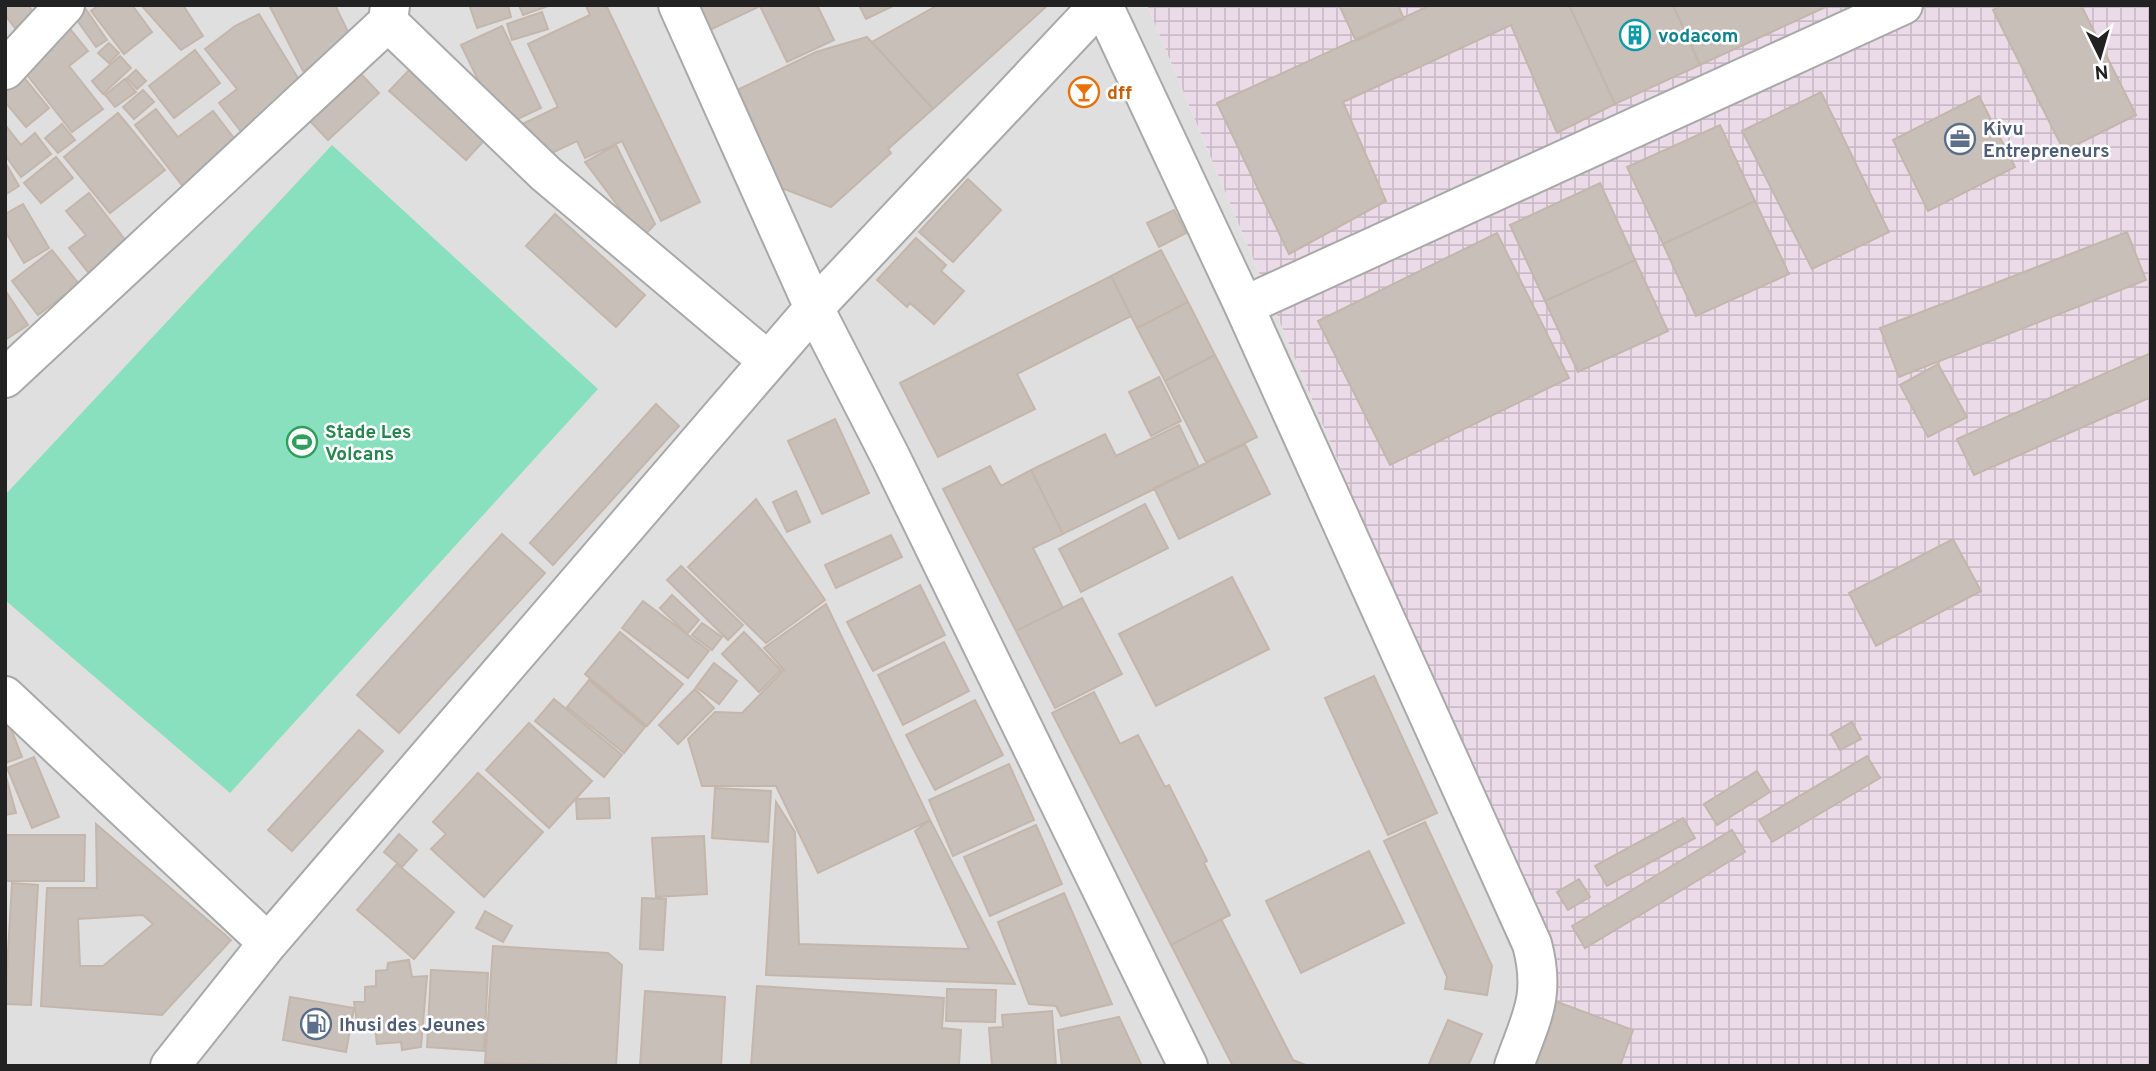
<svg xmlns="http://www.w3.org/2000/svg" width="2156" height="1071" font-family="Overpass,sans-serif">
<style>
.residential{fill:#e0dfdf}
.industrial{fill:url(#industrial-grid)}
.pitch{fill:#88e0be}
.building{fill:#c7bfb8;stroke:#c4b6ab;stroke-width:2;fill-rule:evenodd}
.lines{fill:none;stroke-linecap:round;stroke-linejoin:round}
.minor-casing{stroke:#a9a9a9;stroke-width:42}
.minor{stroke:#fff;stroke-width:38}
.labels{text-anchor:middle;stroke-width:5;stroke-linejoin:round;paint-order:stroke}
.culture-label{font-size:19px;font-weight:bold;fill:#0d838f;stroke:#fff;text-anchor:start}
.food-label{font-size:19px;font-weight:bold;fill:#c56008;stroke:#fff;text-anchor:start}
.service-label{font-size:19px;font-weight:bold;fill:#4e5e75;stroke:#fff;text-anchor:start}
.leisure-label{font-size:19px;font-weight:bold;fill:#27864d;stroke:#fff;text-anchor:start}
</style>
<defs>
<pattern id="industrial-grid" width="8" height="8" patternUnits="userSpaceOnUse" patternTransform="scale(1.75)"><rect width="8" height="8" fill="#ebdbe8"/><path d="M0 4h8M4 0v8" fill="none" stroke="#c9bcc7"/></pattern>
</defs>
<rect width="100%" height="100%" fill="#f2efe9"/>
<!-- residential -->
<path class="residential" d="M5,5h1142l406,971 -34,90h-1514z"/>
<!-- industrial -->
<path class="industrial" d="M1147,5h1004v1061h-632l34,-91z"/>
<!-- pitch -->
<path class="pitch" d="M332,145l266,244 -368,404 -225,-193v-105z"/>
<!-- building -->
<path class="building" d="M5,5h23l6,8 -19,15 -10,-13z
M99,5h33l20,27 -28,22 -33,-43z
M141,5h42l20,31 -22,14z
M269,5h66l19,39 -51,27z
M474,5h34l3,12 -34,11 -7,-21z
M519,5h32l-28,10z
M606,5l94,197 -39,19 -39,-80 -37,17 -8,-17 -42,20 -17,-35 40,-19 -30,-63 62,-29 -4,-9z
M698,5h119l17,35 -47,22 -27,-56 -50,24z
M859,5h36l-29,14z
M938,5h110l-115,104 -61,-67z
M1339,5h59l6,14 -48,22z
M1431,5h138l46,99 -58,29 -46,-108 -168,77 43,99 -97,53 -72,-151z
M1569,5h104l27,60 -85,39z
M1673,5h157l-130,60z
M2002,5h79l55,110 -72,36 -71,-141z
M85,8l22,32 -11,7 -22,-31z
M542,12l6,17 -36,11 -5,-16z
M259,14l42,69 -58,51 -24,-31 18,-14 -32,-40 30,-23z
M66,24l22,27 -19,15 34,43 -31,23 -55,-70z
M502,26l39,82 -40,19 -40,-82z
M867,37l66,72 -45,40 3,4 -60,54 -52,-20 -44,-96 81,-39z
M109,43l10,10 -10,10 -11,-10z
M195,50l25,33 -46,35 -25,-32z
M120,56l11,12 -28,26 -11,-13z
M415,64l76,69 -25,27 -77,-69z
M136,70l10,11 -9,8 -10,-11z
M360,73l19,20 -51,47 -19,-20z
M21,74l28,34 -23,19 -21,-25v-15z
M125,79l11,13 -21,15 -10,-12z
M143,90l11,12 -20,17 -11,-12z
M1821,92l68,140 -77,37 -70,-138z
M1979,96l36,71 -87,44 -35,-71z
M156,109l22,28 35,-26 27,35 -55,43 -50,-64z
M118,113l47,57 -55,43 -46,-56z
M62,124l13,16 -17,13 -13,-15z
M1720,125l35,76 -92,43 -36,-77z
M6,126l15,19 14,-12 16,21 -30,23 -16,-22z
M616,145l39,79 -13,14 -57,-76z
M56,157l17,21 -32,25 -17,-20z
M5,162l14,24 -14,9z
M968,179l33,31 -48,52 -34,-30z
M1600,183l35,77 -90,41 -35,-76z
M89,193l41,53 -39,30 -22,-28 17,-13 -20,-24z
M1755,201l34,73 -93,42 -33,-72z
M23,204l26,44 -25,15 -19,-32v-17z
M1174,210l12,23 -27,14 -12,-24z
M555,214l90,81 -29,32 -90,-81z
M2127,232l19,48 -247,97 -19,-49z
M1497,233l72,145 -179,87 -72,-144z
M916,238l30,27 -5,6 23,20 -30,33 -24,-21 -3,4 -30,-27z
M52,250l27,34 -41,31 -26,-34z
M1161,250l27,52 -51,26 -26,-52z
M1635,260l33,71 -90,41 -33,-71z
M1111,276l20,40 -114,58 18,35 -97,48 -38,-74z
M5,290l23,35 -23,15z
M1188,302l27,53 -50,26 -28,-53z
M2151,353v44l-177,78 -17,-36z
M1215,355l42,82 -51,25 -41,-81z
M1938,364l29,53 -39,20 -28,-52z
M1159,377l22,44 -30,15 -22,-44z
M656,404l23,22 -126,139 -23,-22z
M835,419l34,74 -47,21 -34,-73z
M1179,425l20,42 -136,67 -32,-64 74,-36 11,22z
M1245,444l25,50 -91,45 -25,-51z
M990,466l11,20 30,-16 32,64 -30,14 30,60 -47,23 -73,-142z
M796,491l14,31 -23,10 -14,-30z
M756,499l69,101 -59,43 -78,-76z
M1145,504l23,44 -87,44 -22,-43z
M502,534l43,39 -146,160 -42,-38z
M891,535l11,22 -66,31 -11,-23z
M1953,539l28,52 -105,55 -27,-53z
M681,566l62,59 -15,15 -61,-60z
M1232,577l37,72 -113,57 -37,-72z
M920,585l25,50 -72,36 -26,-49z
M672,595l27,25 -12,14 -27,-26z
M1082,598l40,76 -67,34 -39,-77z
M643,601l66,50 -21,27 -66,-50z
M826,604l104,216 -112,53 -42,-87h-74l-14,-47 27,-27 27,1 42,-43 -20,-22z
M702,623l20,14 -10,13 -20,-15z
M620,632l63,52 -36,42 -62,-52z
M744,632l37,38 -22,22 -37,-38z
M944,642l25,49 -66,34 -25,-50z
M714,663l23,18 -18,23 -23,-17z
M1374,676l63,137 -49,22 -63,-137z
M589,680l56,47 -21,26 -57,-46z
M695,689l19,19 -36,36 -19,-19z
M1094,692l26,52 18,-9 27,52 4,-2 38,76 -3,2 26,52 -59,30 -119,-232z
M554,699l68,56 -18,22 -69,-56z
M975,700l28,55 -68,35 -29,-55z
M8,721l14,36 -17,6v-41z
M1852,722l9,17 -21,11 -9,-16z
M529,723l63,58 -43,47 -63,-58z
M359,730l24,21 -91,100 -24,-21z
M1867,756l13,22 -108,64 -13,-22z
M34,757l25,60 -27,11 -25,-60z
M1009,764l25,56 -81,36 -24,-56z
M1757,771l13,21 -53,33 -13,-21z
M5,773l11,40 -11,2z
M478,773l65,59 -59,65 -53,-48 15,-15 -13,-12z
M715,788l56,3 -3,51 -56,-4z
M609,798l1,20 -33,1 -1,-20z
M776,802l19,30 4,112 170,5 -54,-118 15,-11 85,164 -249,-9z
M1683,818l12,20 -88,48 -12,-20z
M1425,822l67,144 -5,29 -42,-6 2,-12 -63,-136z
M96,824l135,116 -69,75 -121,-9 6,-118h50zM143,915l10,9 -50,42h-23l-2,-47z
M1036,825l26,59 -72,32 -26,-59z
M1732,830l13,22 -160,96 -13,-22z
M399,834l18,16 -15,17 -18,-15z
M5,835h80l-1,46h-79z
M704,836l3,58 -51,3 -4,-59z
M1369,851l35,72 -103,50 -35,-72z
M397,864l57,48 -40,47 -57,-49z
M1579,879l11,18 -22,13 -11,-18z
M12,883l26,2 -7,120 -26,-1z
M1064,893l48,111 -51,12 -5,-10 -27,-2 -31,-82z
M642,898l24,1 -3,51 -23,-1z
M485,911l27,15 -9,16 -27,-14z
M1221,919l72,141 15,6h-75l-62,-121z
M493,946l115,7 14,12 -6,101 -131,-3z
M409,960l3,17 15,-1 -6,71 -19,3 -1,-8 -24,2 -3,-23 -17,1 -3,-20h11v-15l11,-1v-15l11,-1 1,-7z
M431,970l57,3 -4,78 -57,-4z
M757,986l187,12 -2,30 19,2 -2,36h-208z
M947,989l49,1 -1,32 -49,-1z
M645,991l80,6 -4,69h-81z
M290,997l64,11 -8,44 -63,-12z
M1552,1000l81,30 -13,36h-93z
M1052,1011l4,55h-64l-3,-38 14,-1 -1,-12z
M1119,1017l23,49h-80l-4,-36z
M1448,1020l34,14 -14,32h-40z"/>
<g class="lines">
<!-- minor casing -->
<g class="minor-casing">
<path id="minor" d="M390,5l-2,17 158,152 222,187
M678,5l136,303 76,148 298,610
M1103,5l141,301 288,638c14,52 -1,74 -18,122
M5,70l60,-65
M1244,306l659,-301
M5,378l383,-356
M5,696l263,247
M170,1066l98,-123 546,-635 285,-303"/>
</g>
<!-- minor -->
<use href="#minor" class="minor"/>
</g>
<!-- icons -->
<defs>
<g id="building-ring" transform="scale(1.575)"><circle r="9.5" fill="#fff" stroke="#0f9aa8" stroke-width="1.5"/><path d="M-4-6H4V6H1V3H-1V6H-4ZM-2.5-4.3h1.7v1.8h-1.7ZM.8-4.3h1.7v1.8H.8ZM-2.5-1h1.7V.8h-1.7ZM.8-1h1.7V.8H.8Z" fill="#0f9aa8"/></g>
<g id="bar-ring" transform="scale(1.575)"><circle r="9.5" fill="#fff" stroke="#e8710a" stroke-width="1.5"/><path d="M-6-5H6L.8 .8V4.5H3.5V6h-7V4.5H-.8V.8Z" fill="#e8710a"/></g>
<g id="office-ring" transform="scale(1.575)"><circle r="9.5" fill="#fff" stroke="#5c6f8a" stroke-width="1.5"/><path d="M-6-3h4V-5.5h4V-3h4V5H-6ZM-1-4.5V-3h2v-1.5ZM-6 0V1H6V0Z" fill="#5c6f8a"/></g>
<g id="stadium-ring" transform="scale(1.575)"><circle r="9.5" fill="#fff" stroke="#2e9e5b" stroke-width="1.5"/><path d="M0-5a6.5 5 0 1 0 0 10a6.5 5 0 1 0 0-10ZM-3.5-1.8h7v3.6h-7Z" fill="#2e9e5b"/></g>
<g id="fuel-ring" transform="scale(1.575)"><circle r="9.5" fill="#fff" stroke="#5c6f8a" stroke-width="1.5"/><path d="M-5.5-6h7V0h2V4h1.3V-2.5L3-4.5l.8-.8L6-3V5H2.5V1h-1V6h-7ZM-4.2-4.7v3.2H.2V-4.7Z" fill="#5c6f8a"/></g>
</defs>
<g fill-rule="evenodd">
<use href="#building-ring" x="1635" y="35"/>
<use href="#bar-ring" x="1084" y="92"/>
<use href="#office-ring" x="1960" y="139"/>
<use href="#stadium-ring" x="302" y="442"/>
<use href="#fuel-ring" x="316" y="1024"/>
</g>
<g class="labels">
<!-- culture labels -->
<g class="culture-label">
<text x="1658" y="42">vodacom</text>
</g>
<!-- food labels -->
<g class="food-label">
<text x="1107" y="99">dff</text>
</g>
<!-- service labels -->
<g class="service-label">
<text x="1983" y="135">Kivu<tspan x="1983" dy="22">Entrepreneurs</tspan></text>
<text x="339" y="1031">Ihusi des Jeunes</text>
</g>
<!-- leisure labels -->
<g class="leisure-label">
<text x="325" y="438">Stade Les<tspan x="325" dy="22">Volcans</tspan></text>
</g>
</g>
<!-- border -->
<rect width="2156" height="1071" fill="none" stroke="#222222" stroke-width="14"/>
<!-- north arrow -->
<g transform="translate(2100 56) rotate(175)" stroke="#ffffff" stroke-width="5" paint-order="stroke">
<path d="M0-5L12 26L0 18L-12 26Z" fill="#222222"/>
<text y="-10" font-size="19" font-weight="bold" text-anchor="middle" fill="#222222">N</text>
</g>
</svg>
